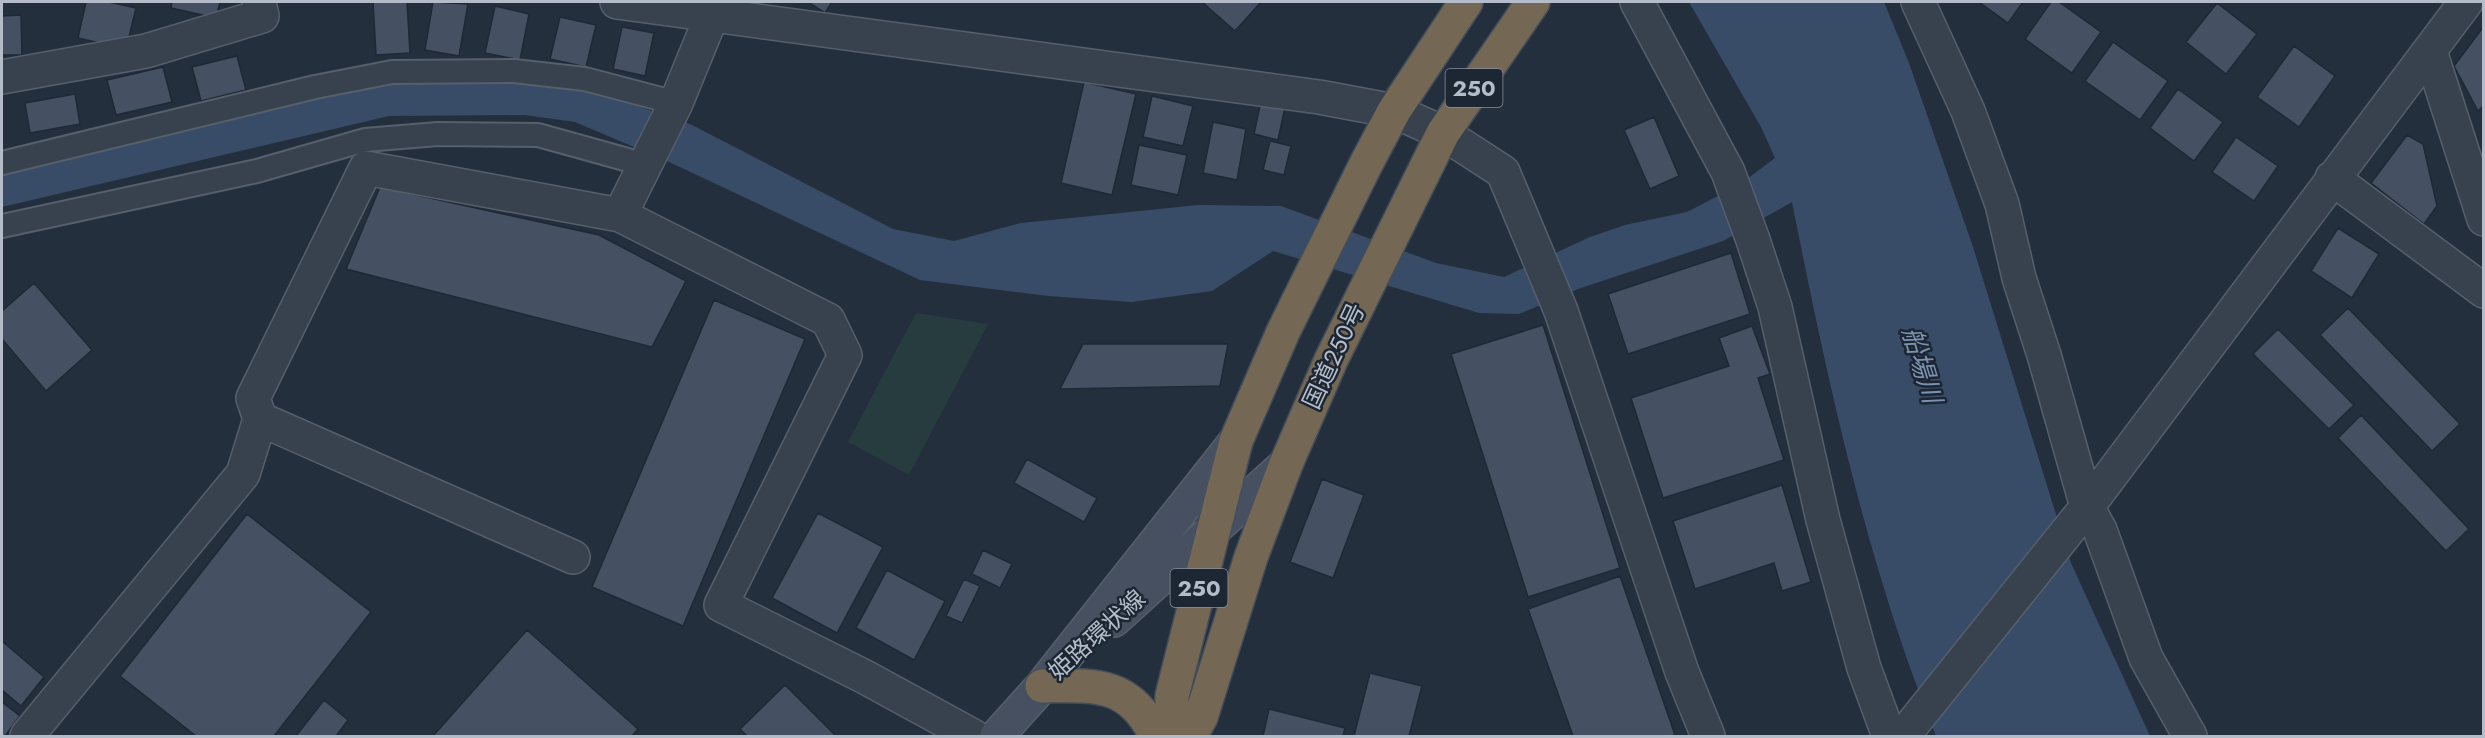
<svg xmlns="http://www.w3.org/2000/svg" width="2485" height="738" font-family="Jost,'Noto Sans JP',sans-serif">
<style>
.green{fill:#263c3f}
.water{fill:#394c67}
.building{fill:#455162;stroke:#1f2835;stroke-width:1.5}
.lines{fill:none;stroke-linecap:round;stroke-linejoin:round}
.lane-casing{stroke:#565f6c;stroke-width:26}
.street-casing{stroke:#565f6c;stroke-width:36}
.secondary-casing{stroke:#565f6c;stroke-width:36}
.highway-casing{stroke:#434c59;stroke-width:36}
.lane{stroke:#38414e;stroke-width:22}
.street{stroke:#38414e;stroke-width:33}
.secondary{stroke:#465061;stroke-width:33}
.highway{stroke:#746855;stroke-width:33}
.labels{text-anchor:middle;stroke-width:5;stroke-linejoin:round;paint-order:stroke}
.shield{fill:#1d2633;stroke:#878f9c;stroke-width:1.5}
.shield-label{font-size:22px;font-weight:bold;fill:#b4bcc9}
.street-label{font-size:24px;fill:#b4bcc9;stroke:#1d2633}
.water-label{font-size:26px;font-style:italic;fill:#7c92b1;stroke:#1d2633}
</style>
<rect width="100%" height="100%" fill="#242f3e"/>
<!-- green -->
<path class="green" d="M916,313l72,11 -79,151 -61,-33z"/>
<!-- water -->
<path class="water" d="M1689,2h195l25,61 64,184 98,316 79,173h-214c-69,-171 -108,-353 -144,-534l-69,39 -145,48 -59,25 -40,-1 -206,-62 -61,40 -80,11 -83,-6 -129,-16 -253,-119 -92,-39 -50,-7 -136,1 -387,91v-37l366,-86 106,-5 105,7 111,38 203,105 61,12 67,-18 80,-8 97,-10 83,1 155,57 68,14 86,-40 35,-12 62,-13 52,-27 36,-27 -14,-31z"/>
<!-- building -->
<path class="building" d="M86,2h23l27,6 -10,41 -48,-11z
M172,2h48l-4,16 -45,-10z
M373,2h34l3,51 -34,2z
M433,2l35,2 -9,52 -34,-6z
M808,2h24l-7,11z
M1202,2h59l-26,29z
M1979,2h44l-15,21z
M2051,2h8l42,30 -29,41 -47,-34z
M2217,3l40,31 -31,40 -40,-32z
M495,6l34,8 -9,46 -35,-7z
M21,15l1,40h-20v-39z
M560,17l36,8 -10,42 -36,-8z
M2484,26v79l-6,6 -24,-45z
M622,27l32,6 -9,43 -32,-7z
M2113,42l55,39 -28,39 -55,-39z
M2294,46l41,30 -36,51 -42,-30z
M237,56l9,34 -45,11 -9,-34z
M163,67l9,35 -56,13 -9,-35z
M1084,82l52,12 -24,101 -51,-12z
M2178,89l45,33 -29,39 -44,-33z
M75,94l5,30 -50,9 -5,-30z
M1152,96l41,10 -10,40 -40,-9z
M1261,101l24,6 -7,33 -24,-6z
M1654,117l25,59 -29,13 -26,-59z
M1213,122l33,7 -9,51 -34,-7z
M2407,135l16,9 14,62 -13,18 -53,-41z
M2236,137l42,29 -24,35 -42,-29z
M1270,141l21,5 -7,29 -21,-5z
M1139,145l48,10 -9,40 -47,-10z
M380,187l219,48 87,46 -34,66 -306,-78z
M2338,228l41,26 -27,44 -41,-27z
M1731,253l19,61 -122,40 -20,-60z
M34,283l58,67 -46,41 -44,-52v-28z
M714,300l91,39 -122,287 -91,-39z
M2348,308l112,116 -28,27 -112,-116z
M1543,325l77,243 -92,29 -77,-243z
M1752,326l18,48 -12,4 26,82 -121,38 -32,-100 98,-32 -10,-28z
M2278,329l76,76 -25,24 -76,-75z
M1083,344h145l-8,42 -160,3z
M2361,415l108,114 -23,22 -108,-113z
M1027,459l70,39 -13,24 -70,-39z
M1322,479l42,16 -31,83 -43,-16z
M1782,485l29,97 -29,9 -8,-28 -79,26 -22,-68z
M818,513l65,34 -46,86 -65,-35z
M247,514l124,98 -97,124h-78l-76,-60z
M983,550l29,14 -12,24 -28,-14z
M887,570l58,31 -31,59 -58,-32z
M1620,576l55,159 -4,1h-98l-45,-127z
M964,579l16,7 -18,37 -16,-7z
M527,630l111,99 -6,7h-199z
M2,641l42,36 -23,29 -19,-16z
M1370,673l52,13 -13,50h-55z
M785,685l51,51h-89l-7,-7z
M324,700l24,20 -12,16h-40z
M2,702l18,14 -15,20h-3z
M1269,709l76,19 -2,8h-80z"/>
<g class="lines">
<!-- lane casing -->
<g class="lane-casing">
<path id="lane" d="M2,163l313,-76 77,-15 122,-1 71,8 91,24
M2,226l255,-55 108,-31 73,-6 100,1 90,25"/>
</g>
<!-- street casing -->
<g class="street-casing">
<path id="street" d="M617,2l702,95 75,14 49,22 60,39 58,139 121,361 26,64
M1637,2l91,170 25,68 22,67 48,213 41,148 25,68
M1918,2l50,109 34,93 17,74 25,77 43,152 13,23 46,128 44,78
M2430,51l54,168
M2,77l144,-26 116,-35 -3,-14
M2332,178l152,113
M620,215l56,-112 36,-88
M260,419l313,138
M27,736l216,-262 17,-55 -7,-21 113,-230 254,47 208,105 17,35 -124,250 144,72 108,59
M1903,736l184,-229 379,-505"/>
</g>
<!-- secondary casing -->
<g class="secondary-casing">
<path id="secondary" d="M1114,620l172,-156
M997,736l45,-50 194,-245"/>
</g>
<!-- highway casing -->
<g class="highway-casing">
<path id="highway" d="M1042,686c54,-1 88,-4 114,50
M1172,736v-40l64,-255 47,-109 83,-168 28,-53 72,-109
M1190,736l11,-19 50,-160 35,-93 45,-104 112,-227 90,-131"/>
</g>
<!-- lane -->
<use href="#lane" class="lane"/>
<!-- street -->
<use href="#street" class="street"/>
<!-- secondary -->
<use href="#secondary" class="secondary"/>
<!-- highway -->
<use href="#highway" class="highway"/>
</g>
<g class="labels">
<!-- shield labels -->
<g class="shield">
<rect x="1445.5" y="69" width="57" height="38" rx="4.5"/>
<rect x="1170.5" y="569" width="57" height="38" rx="4.5"/>
</g>
<g class="shield-label">
<text x="1474" y="96">250</text>
<text x="1199" y="596">250</text>
</g>
<!-- street labels -->
<g class="street-label">
<text transform="translate(1334 356) rotate(-65)" y="8">国道250号</text>
<text transform="translate(1097 635) rotate(-42)" y="8">姫路環状線</text>
</g>
<!-- water labels -->
<g class="water-label">
<text transform="translate(1922 365) rotate(73)" y="9">船場川</text>
</g>
</g>
<!-- border -->
<rect width="2485" height="738" fill="none" stroke="#b4bcc9" stroke-width="6"/>
</svg>
